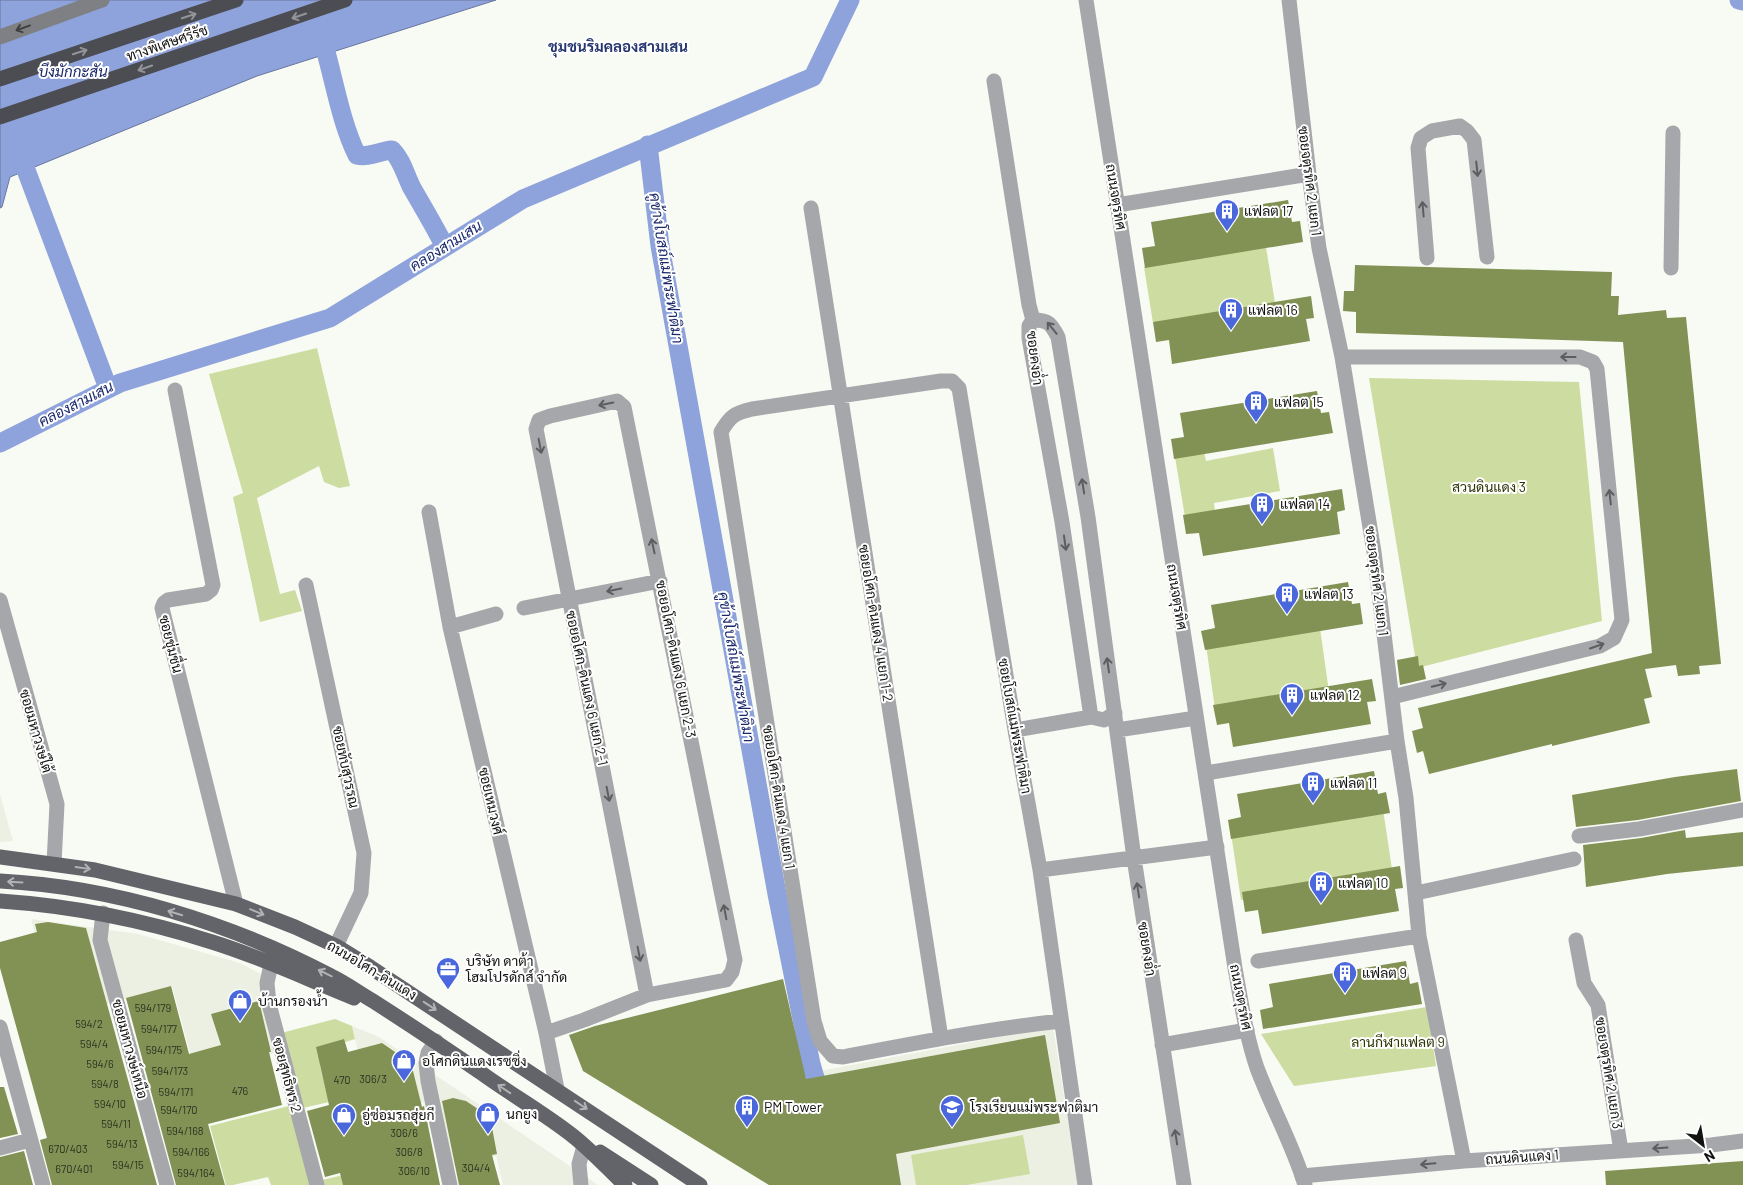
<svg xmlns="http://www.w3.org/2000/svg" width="1743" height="1185" font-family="Barlow,Sarabun,sans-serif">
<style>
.built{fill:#ecf0e2}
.green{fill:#cddca0}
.water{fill:#8ea2db;stroke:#69779e}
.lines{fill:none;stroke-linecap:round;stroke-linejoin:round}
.canal{stroke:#8ea2db;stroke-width:19}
.building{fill:#829154}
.minor{stroke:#a6a7aa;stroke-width:15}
.tertiary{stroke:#a6a7aa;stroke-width:15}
.secondary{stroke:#7f8084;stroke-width:15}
.primary{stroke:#626469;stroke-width:15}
.motorway{stroke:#4b4d52;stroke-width:15}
.oneway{stroke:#939497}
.oneway2{stroke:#3e3f3f}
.oneway3{stroke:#5c5d5e}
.oneway4{stroke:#b0b2b4}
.labels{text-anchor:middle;stroke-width:4;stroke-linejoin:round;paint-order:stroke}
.number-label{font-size:11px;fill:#2e3222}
.street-label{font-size:14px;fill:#121311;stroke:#fff}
.poi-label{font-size:14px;fill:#121311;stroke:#fff;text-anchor:start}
.park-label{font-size:14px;fill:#2d3605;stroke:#fff}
.neighbourhood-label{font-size:15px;font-weight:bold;fill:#26366f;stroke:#fff}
.water-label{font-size:15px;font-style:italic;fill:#1b296b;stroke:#fff}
</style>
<rect width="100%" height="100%" fill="#f8faf4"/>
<!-- built -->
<path class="built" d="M0,795l13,46 -13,1z
M31,919l107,15 102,29 21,11v24l15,55 -80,22 -24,-89 -113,31z
M352,1026l27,11 219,148h-95l-7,-29 -56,14 -16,-68 -51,13z
M1053,1027l25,158h-229l-29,-114z"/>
<!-- green -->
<path class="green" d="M1266,247l9,56 -122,20 -9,-56z
M317,348l33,138 -11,2 -15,-6 -5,-16 -62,32 23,96 15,-4 7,21 -42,11 -27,-125 10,-4 -34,-119z
M1369,378l210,4 23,239 -185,47z
M1273,448l7,43 -66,12 1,9 -30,5 -10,-60 29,-5 2,9z
M1320,628l9,64 -114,17 -9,-64z
M1383,809l10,67 -152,24 -10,-67z
M1427,1007l9,59 -142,20 -33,-52z
M335,1019l17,7 3,13 -35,11v16l9,36 -26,6 -22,-75z
M289,1106l21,79h-39l-3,-8 -35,8h-7l-16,-59z
M1023,1135l7,39 -63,11h-51l-5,-30z
M344,1175l2,10h-23l-1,-5z"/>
<!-- water -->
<path class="water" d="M0,0h496l-239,76 -247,101 -8,30 -2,1z"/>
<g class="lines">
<!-- canal -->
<path class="canal" d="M1739,0l4,1
M324,45c10,34 17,78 33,110 11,3 23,-4 35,-5 10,10 13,24 20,38 11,19 23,39 33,59
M648,145l12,101 117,648 34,170 11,38
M20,154l88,234
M0,443l120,-60 210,-65 193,-119 290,-122 37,-77"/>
</g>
<!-- building -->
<path class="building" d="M1288,200l4,22 8,-1 3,21 -158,26 -3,-20 13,-2 -4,-24z
M1355,265l257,7 -1,24h8l-1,19 48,-5 1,8 19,-1 35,347 -22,2 1,8 -22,2 -2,-11 -31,4 7,28 -8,2 6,24 -98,23v-2l-123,30 -6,-23 -6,2 -5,-22 11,-3 -5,-20 234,-55 -29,-311 -267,-9v-21l-13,-1 1,-20h10z
M1311,296l3,22 -8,1 4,22 -138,23 -3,-24 -13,2 -3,-20z
M1317,391l4,22 8,-1 4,21 -159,26 -3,-20 13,-2 -4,-24z
M1342,489l3,21 -8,2 3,22 -137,22 -4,-23 -13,1 -3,-19z
M1348,582l4,22 8,-1 3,21 -158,26 -4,-19 14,-3 -4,-23z
M1418,656l1,10 4,-1 3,14 -26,6 -3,-25z
M1372,679l4,22 -9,1 4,22 -138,23 -4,-24 -12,2 -4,-20z
M1737,769l4,32 -103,19 -62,7 -4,-32 103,-18z
M1374,771l4,23 8,-2 4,21 -159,26 -3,-19 13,-3 -4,-23z
M1685,830l1,8 57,-6v34l-76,8 -81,13 -3,-42 58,-7z
M1400,866l3,22 -8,1 4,22 -137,23 -4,-24 -13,2 -3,-20z
M48,922l38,6 71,257h-105l-12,-45 7,-2 -47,-170v-26l37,-10 -2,-8z
M1406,961l4,23 8,-2 4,22 -159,25 -3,-19 13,-3 -4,-23z
M783,979l23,100 239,-44 15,88 -164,31 5,31h-132l-186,-114 -14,-36 26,-9z
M171,986l18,68 32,-9 -10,-31 48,-13 12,51h-2l13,53 -74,19 17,61h-49l-50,-187z
M344,1039l4,13 34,-9 29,20 11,44 2,-1 16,79h-97l-3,-12 -15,4 -18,-66 22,-6 -13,-58z
M0,1087h4l14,47 -18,4z
M453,1098l13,3 24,16 7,37 -5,1 8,30h-41l-17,-84z
M24,1151l9,34h-33v-28z
M1743,1161v24h-137l-1,-14z"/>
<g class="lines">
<!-- minor -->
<path class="minor" d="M1289,0l20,174 10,74 23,109 32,195 23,189 9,57 13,138 45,225
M994,81l35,224 4,15
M1117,205l192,-31
M811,208l130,830
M1427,258l-9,-110 3,-10 11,-7 28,-5 7,5 7,9 13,117
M1671,268l2,-135
M1342,357h238l13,5 4,7 25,251 -8,18 -14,8 -208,51
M175,390l38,195 -2,5 -5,4 -38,6 -4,3 -2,5 74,296
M429,512l21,115 96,406 11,56
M306,585l58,268 -3,40 -25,53
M0,600l57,204 -3,60
M524,608l136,-27
M450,627l46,-13
M1115,713l-11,7 -13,-3 -29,-195 -33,-184v-12l4,-6c16,0 18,4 25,17l30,180 46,341 50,327
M1015,730l76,-13
M1117,730l79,-12
M1206,773l191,-32
M1579,836l60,-7 104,-19
M1040,870l177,-23
M1416,893l158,-34
M103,913l-3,27 67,245
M1576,940l8,43 14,22 23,146
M1258,961l161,-25
M271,964l-4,19 2,21 48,181
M1061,1021c-73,8 -145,22 -218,36l-10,-1 -13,-15 -6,-20 -93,-589c9,-16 14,-19 31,-23l189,-28h11l7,7 56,342 25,140 45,315
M0,1027l43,158
M546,1033l38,-13 63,-25 79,-15 6,-8 3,-12 -111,-553 -7,-6 -67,15 -11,4 -3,9c36,189 75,377 111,566
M436,1041l-8,12 -2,10 2,18 22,104
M1162,1045l85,-15
M0,1148l30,-8
M1302,1176l162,-15 247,-16 32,-4
M581,1185l-2,-21 5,-18"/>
<!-- tertiary -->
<path class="tertiary" d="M1086,0l149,968c6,33 11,68 22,100 15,40 36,77 48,117"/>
<!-- secondary -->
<path class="secondary" d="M0,37l102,-37"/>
<!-- primary -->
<path class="primary" d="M0,857l95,13 141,34 59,23 41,19 34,21 330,218
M0,881c115,6 230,42 331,95 15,7 28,17 42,25 36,23 72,47 107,71 30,22 64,41 93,64 19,15 35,33 52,49
M0,901c73,5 143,19 212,41 49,15 95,37 142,56
M600,1152l51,33"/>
<!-- motorway -->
<path class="motorway" d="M0,79l236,-79
M0,117l345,-117"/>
</g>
<!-- one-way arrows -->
<defs><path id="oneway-shaft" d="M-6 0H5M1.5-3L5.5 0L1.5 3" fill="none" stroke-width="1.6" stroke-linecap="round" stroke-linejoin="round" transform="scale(1.25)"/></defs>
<g class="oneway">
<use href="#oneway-shaft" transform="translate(189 16) rotate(-18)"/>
<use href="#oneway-shaft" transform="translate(299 16) rotate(161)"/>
<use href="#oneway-shaft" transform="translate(80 52) rotate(-18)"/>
<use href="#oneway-shaft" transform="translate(145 68) rotate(161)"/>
</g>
<use class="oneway2" href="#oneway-shaft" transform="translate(23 28) rotate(160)"/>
<g class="oneway3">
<use href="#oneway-shaft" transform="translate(1477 169) rotate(84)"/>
<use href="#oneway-shaft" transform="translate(1423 209) rotate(-95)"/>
<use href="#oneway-shaft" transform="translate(1052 328) rotate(-129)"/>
<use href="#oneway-shaft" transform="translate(1568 357) rotate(-180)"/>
<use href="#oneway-shaft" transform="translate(606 404) rotate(168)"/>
<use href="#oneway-shaft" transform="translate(540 446) rotate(79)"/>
<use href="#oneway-shaft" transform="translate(1083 486) rotate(-99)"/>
<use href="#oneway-shaft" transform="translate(1610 497) rotate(-96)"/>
<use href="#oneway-shaft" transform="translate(1065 543) rotate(82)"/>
<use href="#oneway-shaft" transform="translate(653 546) rotate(-102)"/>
<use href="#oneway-shaft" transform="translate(614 590) rotate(169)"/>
<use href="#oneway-shaft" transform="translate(1597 646) rotate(-19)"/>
<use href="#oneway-shaft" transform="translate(1108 665) rotate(-98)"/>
<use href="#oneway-shaft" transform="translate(1439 685) rotate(-14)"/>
<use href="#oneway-shaft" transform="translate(608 794) rotate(79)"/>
<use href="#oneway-shaft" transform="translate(1138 890) rotate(-99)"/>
<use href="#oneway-shaft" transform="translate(725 912) rotate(-101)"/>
<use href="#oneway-shaft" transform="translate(639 954) rotate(79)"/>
<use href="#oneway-shaft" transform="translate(1176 1137) rotate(-99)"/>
<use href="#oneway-shaft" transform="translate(1660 1148) rotate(176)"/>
<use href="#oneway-shaft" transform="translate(1428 1164) rotate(175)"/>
</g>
<g class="oneway4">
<use href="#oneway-shaft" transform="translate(83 868) rotate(8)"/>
<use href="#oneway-shaft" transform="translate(15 882) rotate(-177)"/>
<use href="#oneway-shaft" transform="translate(257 912) rotate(22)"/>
<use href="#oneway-shaft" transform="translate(175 913) rotate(-163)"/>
<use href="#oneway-shaft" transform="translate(325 973) rotate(-154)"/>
<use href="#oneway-shaft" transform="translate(430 1006) rotate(33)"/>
<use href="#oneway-shaft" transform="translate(504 1089) rotate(-146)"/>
<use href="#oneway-shaft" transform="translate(581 1105) rotate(34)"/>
</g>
<!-- icons -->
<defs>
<g id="building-pin" transform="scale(1.25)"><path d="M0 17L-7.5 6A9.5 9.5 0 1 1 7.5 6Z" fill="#4b67dc" stroke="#fff"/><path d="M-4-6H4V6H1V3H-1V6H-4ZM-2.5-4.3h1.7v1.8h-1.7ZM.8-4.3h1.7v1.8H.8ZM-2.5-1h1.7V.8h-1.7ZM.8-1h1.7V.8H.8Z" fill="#fff"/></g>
<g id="office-pin" transform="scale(1.25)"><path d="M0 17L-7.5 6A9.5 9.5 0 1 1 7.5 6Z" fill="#4b67dc" stroke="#fff"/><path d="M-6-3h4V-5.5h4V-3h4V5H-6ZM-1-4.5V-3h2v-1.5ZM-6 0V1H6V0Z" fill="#fff"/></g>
<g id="shop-pin" transform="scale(1.25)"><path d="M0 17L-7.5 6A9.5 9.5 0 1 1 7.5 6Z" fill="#4b67dc" stroke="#fff"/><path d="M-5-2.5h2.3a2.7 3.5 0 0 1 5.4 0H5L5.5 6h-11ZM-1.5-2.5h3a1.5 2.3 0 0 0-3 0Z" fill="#fff"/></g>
<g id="school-pin" transform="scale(1.25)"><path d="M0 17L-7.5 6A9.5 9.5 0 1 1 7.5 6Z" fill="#4b67dc" stroke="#fff"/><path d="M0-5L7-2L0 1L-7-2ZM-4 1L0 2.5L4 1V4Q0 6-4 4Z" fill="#fff"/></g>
</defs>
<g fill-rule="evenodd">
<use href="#building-pin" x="1227" y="211"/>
<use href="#building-pin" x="1231" y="310"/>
<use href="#building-pin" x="1256" y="402"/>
<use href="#building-pin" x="1262" y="504"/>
<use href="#building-pin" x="1287" y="594"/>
<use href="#building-pin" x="1292" y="695"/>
<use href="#building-pin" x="1313" y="783"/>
<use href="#building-pin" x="1321" y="883"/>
<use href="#office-pin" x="448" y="969"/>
<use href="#building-pin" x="1345" y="973"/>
<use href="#shop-pin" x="240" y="1001"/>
<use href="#shop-pin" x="404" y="1061"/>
<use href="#building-pin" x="747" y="1107"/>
<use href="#school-pin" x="952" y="1107"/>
<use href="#shop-pin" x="488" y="1114"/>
<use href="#shop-pin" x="344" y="1115"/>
</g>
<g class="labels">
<!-- number labels -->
<g class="number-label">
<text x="153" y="1012">594/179</text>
<text x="89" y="1028">594/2</text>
<text x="159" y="1033">594/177</text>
<text x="94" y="1048">594/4</text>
<text x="164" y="1054">594/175</text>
<text x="100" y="1068">594/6</text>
<text x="170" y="1075">594/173</text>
<text x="373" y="1083">306/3</text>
<text x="342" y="1084">470</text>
<text x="105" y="1088">594/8</text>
<text x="240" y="1095">476</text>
<text x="176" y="1096">594/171</text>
<text x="110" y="1108">594/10</text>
<text x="179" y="1114">594/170</text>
<text x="116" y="1128">594/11</text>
<text x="185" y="1135">594/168</text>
<text x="404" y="1137">306/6</text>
<text x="122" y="1148">594/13</text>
<text x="68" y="1153">670/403</text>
<text x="191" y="1156">594/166</text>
<text x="409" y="1156">306/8</text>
<text x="128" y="1169">594/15</text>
<text x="476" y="1172">304/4</text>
<text x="74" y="1173">670/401</text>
<text x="414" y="1175">306/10</text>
<text x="196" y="1177">594/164</text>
</g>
<!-- street labels -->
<g class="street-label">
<text transform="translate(167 43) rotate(-19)" y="5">ทางพิเศษศรีรัช</text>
<text transform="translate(1310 181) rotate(83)" y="5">ซอยจตุรทิศ 2 แยก 1</text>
<text transform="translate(1116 197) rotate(81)" y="5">ถนนจตุรทิศ</text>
<text transform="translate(1035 358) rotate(83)" y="5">ซอยคงอ่ำ</text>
<text transform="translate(1377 581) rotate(83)" y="5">ซอยจตุรทิศ 2 แยก 1</text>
<text transform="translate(1177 597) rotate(81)" y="5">ถนนจตุรทิศ</text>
<text transform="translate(876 623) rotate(81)" y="5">ซอยอโศก-ดินแดง 4 แยก 1-2</text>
<text transform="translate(171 644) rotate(76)" y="5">ซอยชุ่มชื่น</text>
<text transform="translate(676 659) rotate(79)" y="5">ซอยอโศก-ดินแดง 6 แยก 2-3</text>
<text transform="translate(587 688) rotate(78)" y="5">ซอยอโศก-ดินแดง 6 แยก 2-1</text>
<text transform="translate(1015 726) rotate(80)" y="5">ซอยโบสถ์แม่พระฟาติมา</text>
<text transform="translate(36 731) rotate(74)" y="5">ซอยมหาวงษ์ใต้</text>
<text transform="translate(346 767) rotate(78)" y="5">ซอยทับสุวรรณ</text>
<text transform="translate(779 797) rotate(81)" y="5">ซอยอโศก-ดินแดง 4 แยก 1</text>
<text transform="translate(491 801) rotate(77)" y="5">ซอยเหมวงศ์</text>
<text transform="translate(1147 949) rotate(81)" y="5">ซอยคงอ่ำ</text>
<text transform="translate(372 970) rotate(31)" y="5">ถนนอโศก-ดินแดง</text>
<text transform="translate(1241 997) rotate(79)" y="5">ถนนจตุรทิศ</text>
<text transform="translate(130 1049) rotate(75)" y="5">ซอยมหาวงษ์เหนือ</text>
<text transform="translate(1609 1073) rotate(81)" y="5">ซอยจตุรทิศ 2 แยก 3</text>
<text transform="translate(287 1075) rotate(75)" y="5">ซอยสุทธิพร 2</text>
<text transform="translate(1522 1157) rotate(-4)" y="5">ถนนดินแดง 1</text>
</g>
<!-- poi labels -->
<g class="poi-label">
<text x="1244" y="216">แฟลต 17</text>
<text x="1248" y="315">แฟลต 16</text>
<text x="1274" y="407">แฟลต 15</text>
<text x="1280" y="509">แฟลต 14</text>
<text x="1304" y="599">แฟลต 13</text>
<text x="1310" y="700">แฟลต 12</text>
<text x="1330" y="788">แฟลต 11</text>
<text x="1338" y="888">แฟลต 10</text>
<text x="466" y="966">บริษัท ดาต้า<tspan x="466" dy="16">โฮมโปรดักส์ จำกัด</tspan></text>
<text x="1362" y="978">แฟลต 9</text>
<text x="258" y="1006">บ้านกรองน้ำ</text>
<text x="422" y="1066">อโศกดินแดงเรซซิ่ง</text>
<text x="764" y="1112">PM Tower</text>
<text x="970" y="1112">โรงเรียนแม่พระฟาติมา</text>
<text x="506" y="1119">นกยูง</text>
<text x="362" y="1120">อู่ซ่อมรถฮุ่ยกี</text>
</g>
<!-- park labels -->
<g class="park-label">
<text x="1489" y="492">สวนดินแดง 3</text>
<text x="1398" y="1047">ลานกีฬาแฟลต 9</text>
</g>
<!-- neighbourhood labels -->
<g class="neighbourhood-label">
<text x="618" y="52">ชุมชนริมคลองสามเสน</text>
</g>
<!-- water labels -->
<g class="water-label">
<text x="73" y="77">บึงมักกะสัน</text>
<text transform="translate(446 246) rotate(-32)" y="5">คลองสามเสน</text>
<text transform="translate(666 268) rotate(81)" y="5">คูข้างโบสถ์แม่พระฟาติมา</text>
<text transform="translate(76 404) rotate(-27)" y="5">คลองสามเสน</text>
<text transform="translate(736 667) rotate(80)" y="5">คูข้างโบสถ์แม่พระฟาติมา</text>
</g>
</g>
<!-- north arrow -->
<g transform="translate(1703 1145) rotate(149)" stroke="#ffffff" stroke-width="4" paint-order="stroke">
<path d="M0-4L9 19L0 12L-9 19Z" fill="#121311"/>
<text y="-8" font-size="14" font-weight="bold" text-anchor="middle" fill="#121311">N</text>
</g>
</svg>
